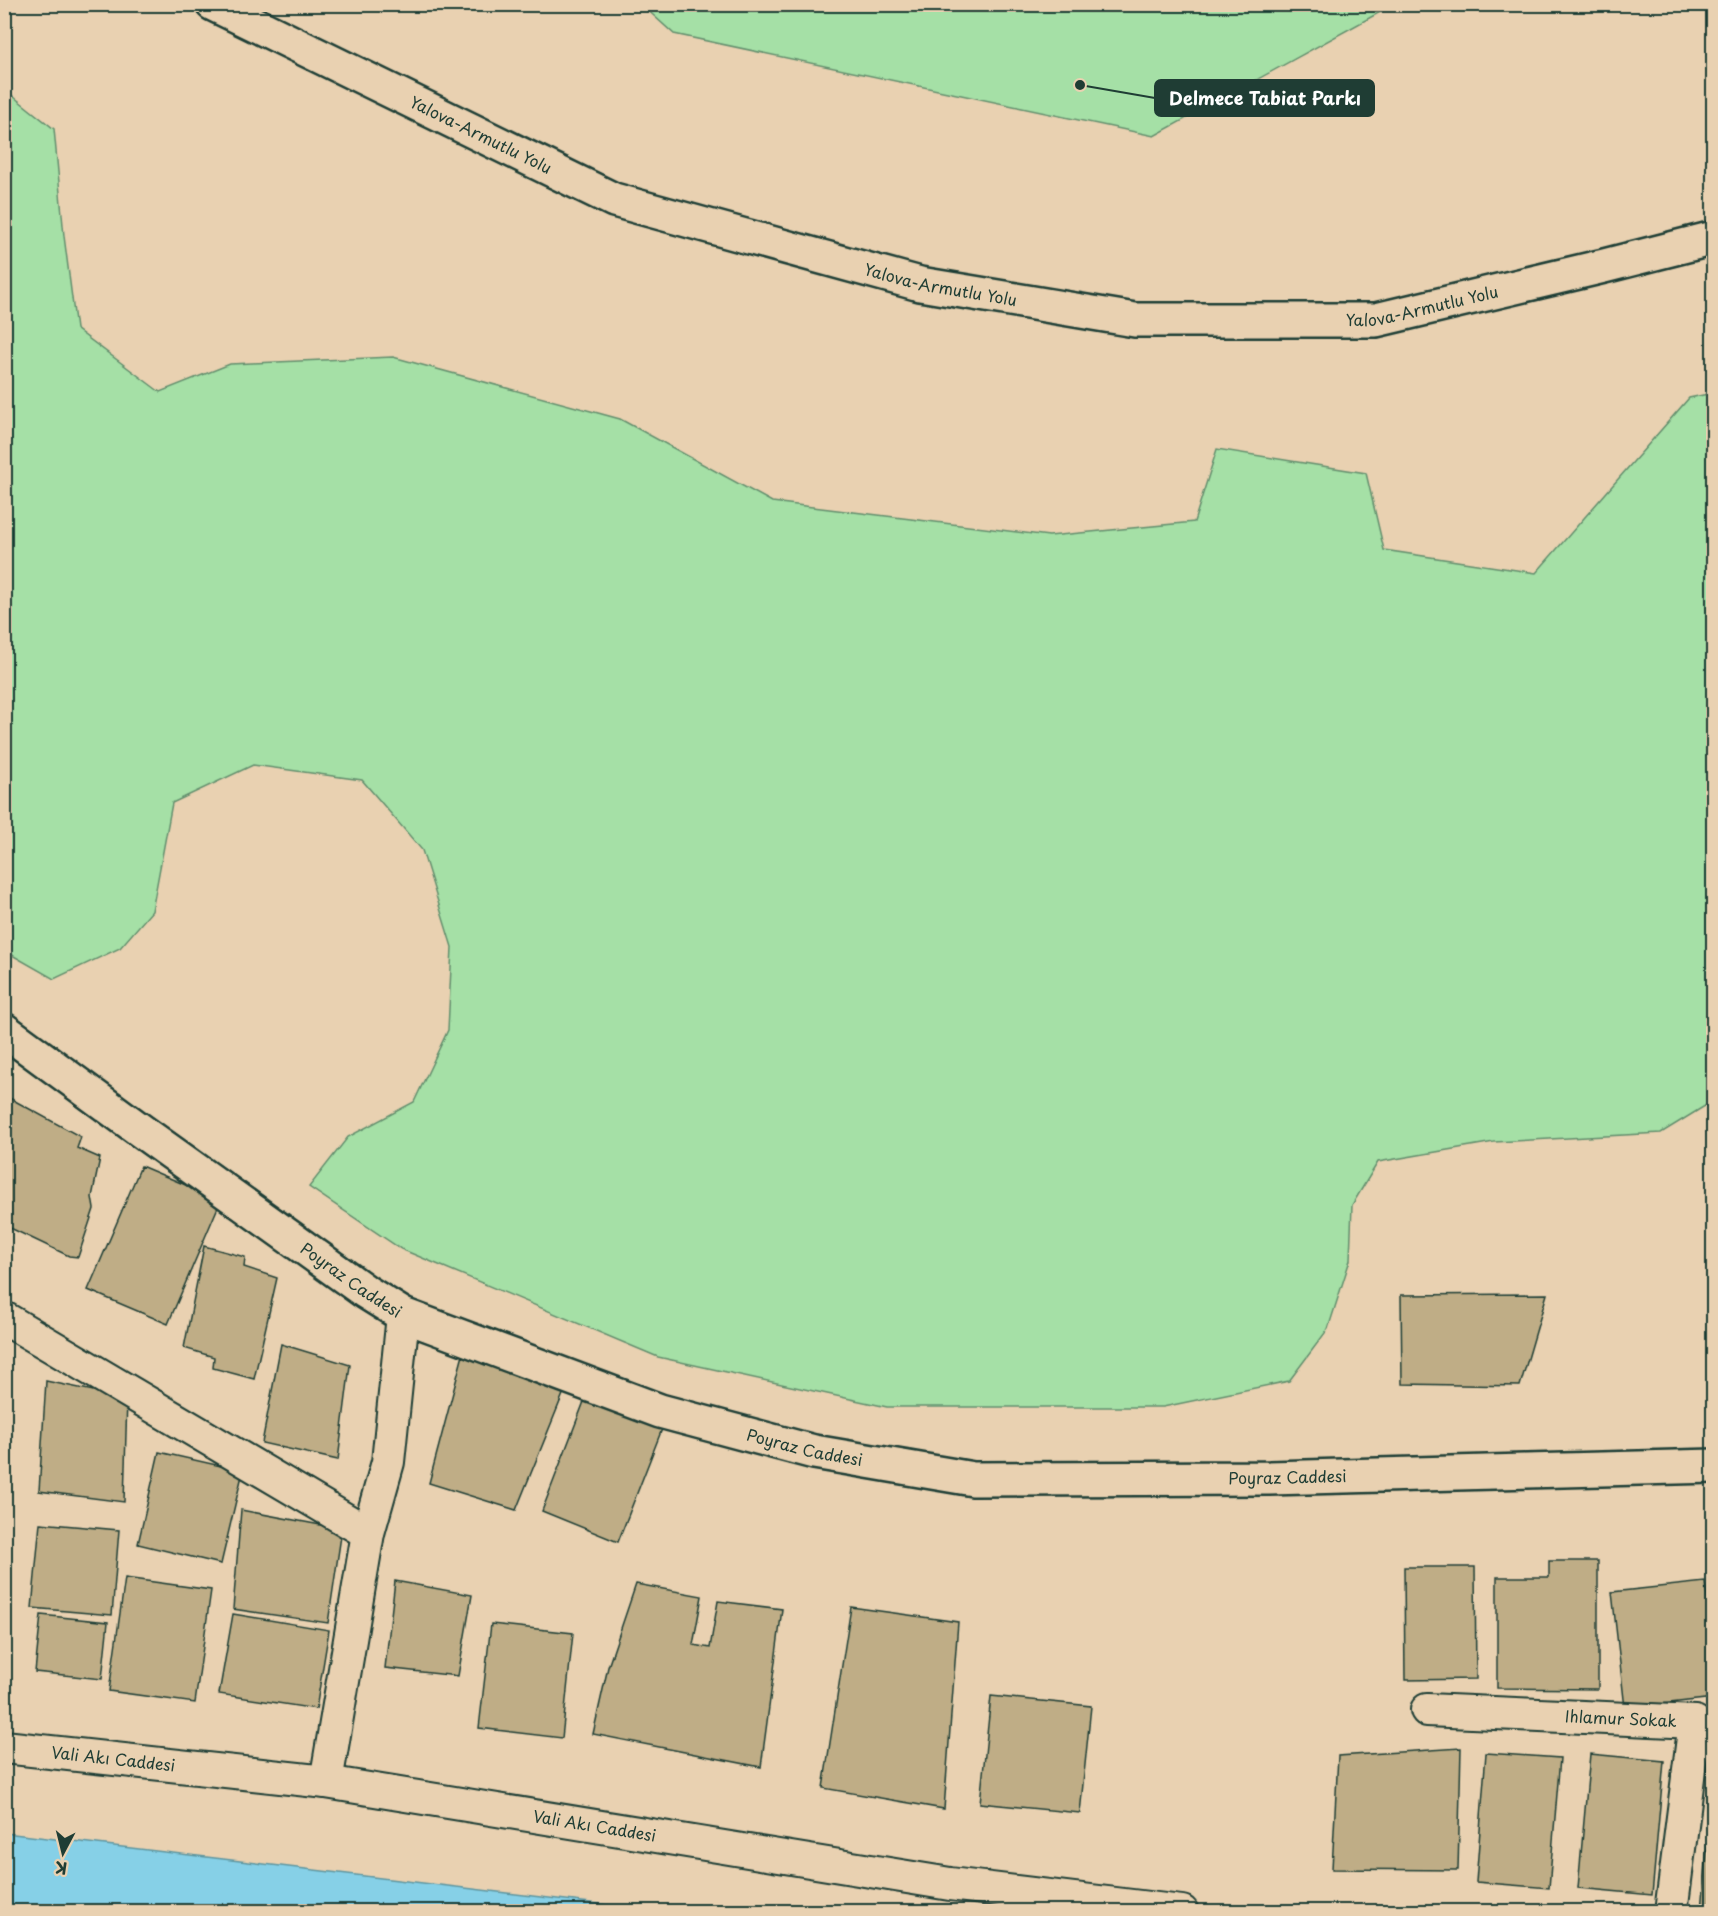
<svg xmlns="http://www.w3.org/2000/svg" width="1718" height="1916" font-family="'Playpen Sans',sans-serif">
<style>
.green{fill:#a5e0a6;stroke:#628e6d;stroke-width:1.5}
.water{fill:#86d0e7;stroke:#5d959f;stroke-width:1.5}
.building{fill:#bfad86;stroke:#1f3d34;stroke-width:1.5}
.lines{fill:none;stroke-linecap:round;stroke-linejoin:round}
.minor-casing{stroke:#1f3d34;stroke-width:36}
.tertiary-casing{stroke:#1f3d34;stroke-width:38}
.secondary-casing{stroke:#1f3d34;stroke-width:38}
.minor{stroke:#e9d1b1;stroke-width:32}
.tertiary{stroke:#e9d1b1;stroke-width:33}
.secondary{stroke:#e9d1b1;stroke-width:33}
.labels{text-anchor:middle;stroke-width:6;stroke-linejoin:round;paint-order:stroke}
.street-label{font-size:16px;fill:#1f3d34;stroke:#e9d1b1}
.leader{fill:none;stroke:#1f3d34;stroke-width:2}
.callout-dot{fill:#1f3d34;stroke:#e9d1b1;stroke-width:2}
.callout{fill:#1f3d34;stroke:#1f3d34;stroke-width:2}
.callout-label{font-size:18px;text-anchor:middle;font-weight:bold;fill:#fff}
</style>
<rect width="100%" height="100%" fill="#e9d1b1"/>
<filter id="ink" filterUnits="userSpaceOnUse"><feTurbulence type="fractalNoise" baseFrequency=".0167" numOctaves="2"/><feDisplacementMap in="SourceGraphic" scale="12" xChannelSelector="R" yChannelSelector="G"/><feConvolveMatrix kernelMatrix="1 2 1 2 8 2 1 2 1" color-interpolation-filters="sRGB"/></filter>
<g filter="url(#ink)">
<!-- green -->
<path class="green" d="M642,5h751l-239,131 -480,-102z
M4,89l50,40 10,107 12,93 84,63 70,-28 163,-7 227,62 152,83 277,34 145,-14 23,-73 149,24 18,77 152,23 153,-175 24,-5v708l-52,32 -167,9 -116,20 -26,43 -2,55 -22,69 -39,52 -126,26h-276l-229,-50 -257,-108 -92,-62 39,-50 66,-35 34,-72 4,-83 -30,-97 -60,-70 -109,-15 -81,38 -20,108 -32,37 -66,31 -49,-28z"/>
<!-- water -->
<path class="water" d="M5,1833l653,78h-653z"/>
<!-- building -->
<path class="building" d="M4,1095l77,42 -4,11 23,10 -8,39 2,12 -16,48 -9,-1 -65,-31z
M141,1166l80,34 -53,124 -80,-34z
M204,1246l41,11 -1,10 33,11 -23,101 -41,-11 1,-11 -30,-9z
M1547,1294l-27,92 -118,-2 -1,-89z
M281,1344l69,21 -12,95 -76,-17z
M464,1351l104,31 -52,128 -87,-27z
M46,1381l81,17 -3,104 -85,-11z
M585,1399l77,30 -44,113 -76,-31z
M159,1452l84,19 -22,93 -83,-20z
M241,1510l101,19 -14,94 -95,-14z
M40,1523l79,7 -7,85 -80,-7z
M1549,1561h49v128l-101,-1v-111h52z
M1404,1567h71l1,112 -71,1z
M125,1578l86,12 -16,113 -86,-12z
M395,1581l77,14 -14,81 -73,-8z
M1705,1582l9,69v47l-89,10 -13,-116z
M636,1584l66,12 -9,49 17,3 8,-47 64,8 -21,158 -168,-33 15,-67z
M851,1607l107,15 -14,187 -121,-21z
M233,1614l96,16 -13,79 -97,-15z
M41,1615l67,7 -6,57 -67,-7z
M491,1624l82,9 -11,105 -83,-10z
M991,1696l100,10 -11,107 -100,-10z
M1461,1748l-3,122 -126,-1 6,-113z
M1486,1753l74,5 -11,130 -73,-6z
M1590,1754l74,7 -12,134 -74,-7z
M1713,1777l1,135h-11l-1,-1z"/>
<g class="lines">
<!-- minor casing -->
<g class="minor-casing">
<g id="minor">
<path d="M4,1318l364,215"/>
<path id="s1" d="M1427,1710l268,12 -24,190"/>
<path id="s2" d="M4,1747l322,35 624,102 232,28"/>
<path d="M326,1782l42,-249 20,-71 15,-147"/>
</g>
</g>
<!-- tertiary casing -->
<g class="tertiary-casing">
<g id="tertiary">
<path id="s3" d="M4,1030l136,100 226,162 37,23 257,96 154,41 159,27 296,-1 445,-12"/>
</g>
</g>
<!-- secondary casing -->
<g class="secondary-casing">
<g id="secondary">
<path id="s4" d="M213,4l401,196 306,84 215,36h241l228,-54 110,-28"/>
</g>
</g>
<!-- minor -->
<use href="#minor" class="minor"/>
<!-- tertiary -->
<use href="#tertiary" class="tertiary"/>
<!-- secondary -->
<use href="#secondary" class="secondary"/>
</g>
</g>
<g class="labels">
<!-- street labels -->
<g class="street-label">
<text dy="6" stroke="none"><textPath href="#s4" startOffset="298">Yalova-Armutlu Yolu</textPath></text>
<text dy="6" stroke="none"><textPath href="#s4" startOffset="784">Yalova-Armutlu Yolu</textPath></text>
<text dy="6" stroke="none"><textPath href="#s4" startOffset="1270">Yalova-Armutlu Yolu</textPath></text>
<text dy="6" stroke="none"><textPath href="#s3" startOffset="428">Poyraz Caddesi</textPath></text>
<text dy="6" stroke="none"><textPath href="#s3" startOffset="914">Poyraz Caddesi</textPath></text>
<text dy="6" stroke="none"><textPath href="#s3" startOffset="1400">Poyraz Caddesi</textPath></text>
<text dy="6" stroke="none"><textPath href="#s1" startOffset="194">Ihlamur Sokak</textPath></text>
<text dy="6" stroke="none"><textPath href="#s2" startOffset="110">Vali Akı Caddesi</textPath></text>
<text dy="6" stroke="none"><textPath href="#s2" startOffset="596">Vali Akı Caddesi</textPath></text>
</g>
</g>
<!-- callouts -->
<path class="leader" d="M1080 85L1155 98"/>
<circle class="callout-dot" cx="1080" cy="85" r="6"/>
<rect class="callout" x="1155" y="80" width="219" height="36" rx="6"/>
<g class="callout-label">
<text x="1265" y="105">Delmece Tabiat Parkı</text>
</g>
<!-- margin -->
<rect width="1718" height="1916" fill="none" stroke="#e9d1b1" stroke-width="24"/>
<rect x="12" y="12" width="1694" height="1892" fill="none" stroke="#1f3d34" stroke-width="2" filter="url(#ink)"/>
<!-- north arrow -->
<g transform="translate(63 1853) rotate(187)" stroke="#e9d1b1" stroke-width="4.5" paint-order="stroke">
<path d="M0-4.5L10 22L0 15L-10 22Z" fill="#1f3d34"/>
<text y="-9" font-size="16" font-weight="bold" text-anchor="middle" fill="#1f3d34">K</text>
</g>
</svg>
